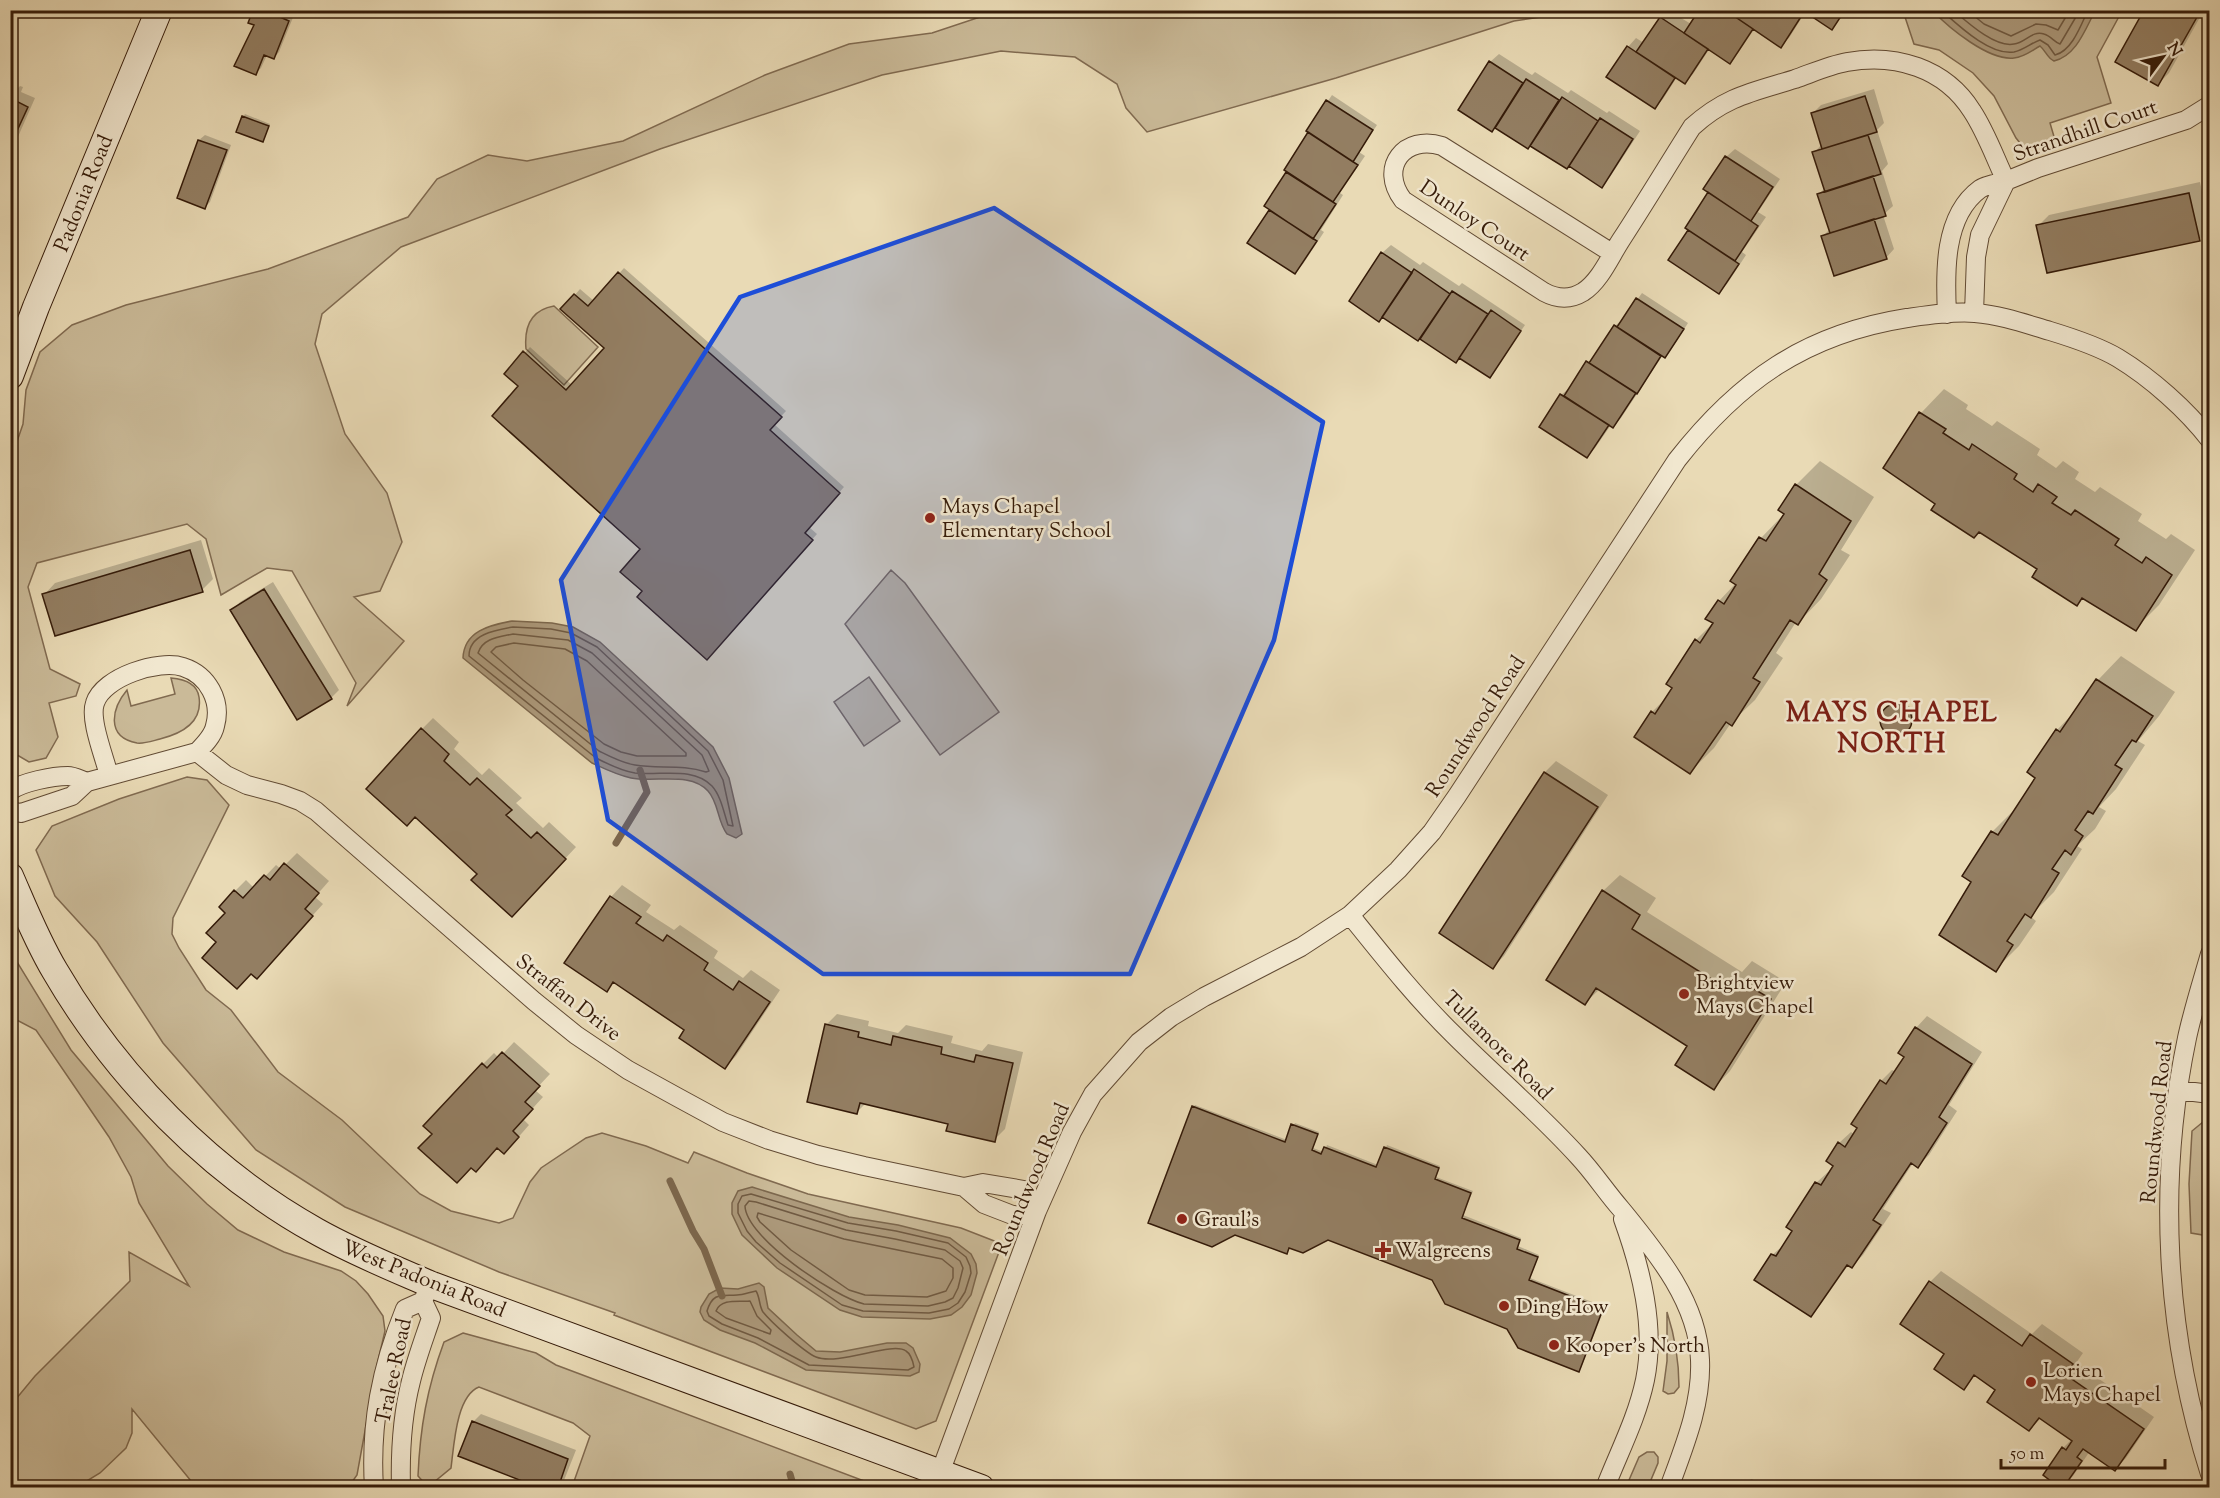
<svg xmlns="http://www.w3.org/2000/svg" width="2220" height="1498" font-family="'Sorts Mill Goudy',serif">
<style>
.green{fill:#caba98;stroke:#806a50;stroke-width:1.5}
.water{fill:#ac997b;stroke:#7c674d;stroke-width:1.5}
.shadow{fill:#0003}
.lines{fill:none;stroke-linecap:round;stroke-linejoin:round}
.shore{stroke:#705a42;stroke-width:1.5}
.stream{stroke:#7c674d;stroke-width:7}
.building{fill:#937e62;stroke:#351b09;stroke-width:1.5}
.street-casing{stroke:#624b34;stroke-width:20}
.secondary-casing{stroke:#351b09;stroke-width:28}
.street{stroke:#f1e7cf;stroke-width:18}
.secondary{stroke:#f1e7cf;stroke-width:26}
.marked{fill:#1d4ed8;fill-opacity:0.2;stroke:#1d4ed8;stroke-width:4.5;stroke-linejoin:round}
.poi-dot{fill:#8f2418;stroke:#f1e7cf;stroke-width:2}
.labels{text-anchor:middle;stroke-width:5;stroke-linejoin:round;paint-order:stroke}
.street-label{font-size:21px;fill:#351b09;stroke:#f1e7cf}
.poi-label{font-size:21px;fill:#351b09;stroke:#f1e7cf;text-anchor:start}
.district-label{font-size:27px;font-weight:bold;letter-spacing:1.5px;fill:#7a1f14;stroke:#f1e7cf}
</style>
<rect width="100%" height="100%" fill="#e9dab5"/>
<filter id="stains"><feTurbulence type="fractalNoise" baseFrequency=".00333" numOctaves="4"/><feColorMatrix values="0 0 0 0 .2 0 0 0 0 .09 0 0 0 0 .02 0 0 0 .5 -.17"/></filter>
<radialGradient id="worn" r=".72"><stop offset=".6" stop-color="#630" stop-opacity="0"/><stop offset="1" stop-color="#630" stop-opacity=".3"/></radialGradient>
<!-- green -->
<path class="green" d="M998,11h583l-67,10 -178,57 -189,54 -21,-24 -9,-24 -42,-27 -74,-6 -119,24 -222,74 -259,98 -79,67 -7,30 30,90 42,59 15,49 -22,49 -26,6 50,44 -57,65 9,-23 -64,-112 -25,-3 -46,27 -15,-56 -19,-15 -150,39 -9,24 22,82 30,15 -4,12 -27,7 9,34 -12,21 -17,4 -17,-10 -2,-243 4,-21 -2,-32 11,-32 3,-34 14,-38 32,-27 54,-20 142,-36 140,-52 29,-38 51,-24 39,6 96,-20 142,-66 84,-31 83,-11z
M1903,11h219l-25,46 14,46 -61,20 5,17 -31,8 -8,-10 -22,-42 -21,-23 -34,-23 -25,-6z
M554,306l44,41 -34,38 -38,-36c-2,-22 5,-39 28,-43z
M891,570l14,13 94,129 -59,43 -95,-131z
M869,677l31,44 -36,25 -30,-44z
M171,678c12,1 26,5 28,19 4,26 -19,37 -39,42 -8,2 -16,5 -23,4 -32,-6 -25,-35 -10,-53l4,16 44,-12z
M187,777l20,3 22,25 -56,113 -1,16 7,14 27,42 25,20 47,62 64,48 78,74 31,17 48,12 14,-5 17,-36 11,-14 45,-30 16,-5 44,13 42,17 6,-11 53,21 61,21 153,34 41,16 -66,177 -20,8 -302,-114 1,-2 -116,-41 -154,-65 -89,-57 -93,-107 -66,-101 -42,-46 -19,-46 16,-24 67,-27z
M10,947l7,15 54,88 97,116 39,38 31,26 46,22 57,19 15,10 12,13 15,22 2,15 -8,34 -20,110 -5,7v5h-156l-64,-78v24l-6,15 -26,25 -23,14h-66v-82l24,-29 95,-95 -1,-29 60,34 -50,-83 -8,-26 -22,-40 -73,-107 -25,-13z
M2209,1117l1,68 -6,42 5,1v8l-18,-3 -2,-49 3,-53z
M1667,1312c8,25 12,49 12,75l-5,6 -6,1 -5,-3 4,-30z
M463,1333l73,20 20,12 324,122h-308l18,-51 -17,-13 -94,-36c-23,9 -25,59 -28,81l-23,19 -10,-11c2,-48 9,-88 26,-134z
M1647,1452h7l4,5v6l-10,24h-22l13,-30z"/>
<!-- water -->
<path class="water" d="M1933,11h162c-10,19 -19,45 -41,50 -7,-3 -8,-10 -14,-15 -9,5 -16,11 -26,12 -25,3 -65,-30 -81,-47z
M512,621l40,2 21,4 27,15 55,51 58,54 16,31 13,56 -6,4 -9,-4c-10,-13 -8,-31 -19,-43 -18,-20 -53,-8 -77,-13 -14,-3 -26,-9 -39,-15l-129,-105c1,-27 27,-33 49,-37z
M752,1187l97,30 49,8 52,13 21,16 5,10 1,9 -6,22 -9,12 -11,8 -21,4 -68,-2 -22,-7 -63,-42 -35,-33 -10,-21v-11l6,-12z
M759,1283l5,4 4,21 29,27 19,16 24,1 47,-9h19l7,5 7,16 -1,8 -9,4 -104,-6 -51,-27 -35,-13 -16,-10 -4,-8 1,-5 8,-13 11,-6 18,1z"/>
<!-- shadow -->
<path class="shadow" d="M255,10h27l12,5 -15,37 -5,6 -7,-3 -6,13 -5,5z
M1668,10l23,14 10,-14h146l-15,18 -26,-17 -17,27 -9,8 -25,-18 -17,25 -8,9 -20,-14 -17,26 -9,8 -7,-5 -14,22 -8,8 -47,-31 20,-29 8,-9 8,5z
M2145,10h59l-35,63 -11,11z
M1499,54l33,21 3,-3 33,21 3,-3 36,23 2,-2 31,20 -30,46 -8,9 -33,-21 -2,3 -36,-24 -3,3 -32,-21 -4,4 -32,-20 30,-48z
M20,86l3,1 -2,5 14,6 -25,57v-58z
M1874,89l10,34 -7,7 11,34 -6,7 11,35 -10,9 11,34 -8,9 -63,-22 7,-7 -11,-35 6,-6 -11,-35 8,-9 -9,-31 8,-8z
M1332,95l45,30 -18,27 6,4 -25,37 3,2 -22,35 3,2 -21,32 -8,8 -46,-30 22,-33 -5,-3 22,-35 22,-39 -2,-2z
M245,114l25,10 -7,16 -20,-23z
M205,135l26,10 -21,57 -5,5 -6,-67z
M1735,149l45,30 -22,33 8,5 -24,35 4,3 -19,29 -8,8 -49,-32 20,-31 36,-72z
M2200,182l10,47 -11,11 -161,-14 11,-11z
M1391,245l29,20 3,-3 36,24 3,-3 63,42 -35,51 -30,-20 -5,5 -34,-24 -39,-84z
M624,268l162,143 -12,13 70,63 -35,40 8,7 -105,119 -68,-62 -1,-42 -122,-163 -15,-12 24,-27 42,38 34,-38 -43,-38 17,-20 14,12z
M1642,293l46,30 -18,28 -5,5 -2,-1 -42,63 -8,8 -2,-1 -16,23 -8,8 -46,-30 20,-31 10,-8 44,-61 9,-8z
M1944,389l24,16 -2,4 26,17 5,-5 43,28 -3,6 19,13 7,-7 16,11 -4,7 20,13 5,-5 42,27 -4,7 28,18 5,-5 24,16 -36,55 -24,24 -51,-32 -7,7 -38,-35 -154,-101 36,-55z
M1820,461l54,36 -33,53 9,5 -29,44 -23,24 -2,-1 -20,31 7,5 -28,42 -24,23 -17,25 -24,24 -54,-35 16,-25 17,-17 27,-55 18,-18 5,-21 17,-18 25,-45 24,-25 11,-28z
M201,540l12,39 -11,11 -158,5 11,-12z
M273,582l66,108 -8,8 -99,-87 8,-9z
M2121,656l54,36 -16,24 -21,25 7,4 -29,44 -17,18 7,4 -11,18 -18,17 5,3 -28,43 -24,24 6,5 -17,25 -24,24 -22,-88 19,-50 24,-24 21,-31 20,-47 21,-22 20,-28z
M1905,704l7,4 2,12 -8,13 -14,2 -8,-6 -3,-11 6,-10z
M433,718l26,24 -5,7 28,26 7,-7 33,30 -6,5 27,25 6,-6 27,25 -53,57 -44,-30 -57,-145z
M1556,761l52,34 -104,161 -11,11 52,-195z
M297,853l32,28 -14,16 8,7 -66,73 -39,-35 9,-29 8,-22 11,-11 8,8 22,-23 5,4z
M1620,875l36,23 -9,14 95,60 10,-11 34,21 -56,89 -16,17 -25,-42 -89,-57 -15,14 18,-112z
M622,885l29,20 -5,7 28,18 6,-5 38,26 -4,7 29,20 8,-8 29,20 -44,66 -11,11 -39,-37 -71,-49 -9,9 -40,-28 45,-65z
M837,1014l32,7 -1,5 30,7 8,-8 47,11 -2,7 31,8 6,-7 35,8 -18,77 -11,11 -45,-17 -83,-20 -9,9 -31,-87z
M1927,1016l55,36 -33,53 8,6 -28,44 -11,11 -5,-3 -30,46 8,4 -28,42 -11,11 -3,-2 -28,40 -11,11 -38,-60 13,-11 9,-14 22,-47 12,-11 2,1 6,-7 3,-23 12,-11 4,3 26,-54 11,-11 4,2 10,-15 -6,-4 16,-25z
M514,1042l36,32 -15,16 8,7 -20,22 6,6 -14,16 -17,6 -64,-14 49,-69 11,-11 5,5z
M1195,1105l92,35 8,-17 24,9 -6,16 11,4 3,-7 51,20 9,-20 53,21 -4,11 37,14 -10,24 58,23 -3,8 21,9 -9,23 75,29 -24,61 -2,3 -70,-43 -76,-50 -105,-40 -38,9 -4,6 -93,-146z
M1941,1271l91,63 10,-10 41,29 -7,10 78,54 -28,41 -11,11 -25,-18 -17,25 -11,11 1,-39 9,-9 -31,-21 -12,12 -31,-41 -22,-15 -13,14 -17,-34 -16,-72z
M481,1414l95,36 -13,33 -4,5h-15l-71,-66z
M1751,1479l25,9h-31z
M1827,1481l20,7h-26z"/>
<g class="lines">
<!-- shore -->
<path class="shore" d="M1941,10c17,15 49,46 73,42 10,-2 17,-9 26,-12l8,5 7,10c17,-4 26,-30 33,-45
M1953,10c14,12 42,38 61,34 11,-1 18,-14 30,-10 7,2 10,8 16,10l20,-34
M1967,10l17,14 27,12 25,-12 10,1 12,5 12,-20
M513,627l38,2 20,4 26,14 111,104 15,29 10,46 -5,-1c-4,-12 -7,-29 -16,-39 -19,-20 -52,-10 -77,-13 -14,-2 -27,-9 -39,-15l-127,-102c0,-22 27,-26 44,-29z
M513,634l55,6 24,13 110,102 7,16 -3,1c-24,-8 -47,-3 -71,-7 -13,-2 -24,-8 -36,-14l-121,-98c5,-15 21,-16 35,-19z
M514,643l51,6 22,12 99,92v3h-49l-16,-4 -17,-8 -81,-64 -32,-28 5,-5z
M751,1194l97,29 48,8 52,12 18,14 4,9 1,7 -6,19 -7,11 -9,6 -20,4 -66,-2 -21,-6 -62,-42 -24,-21 -9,-11 -9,-18v-9l4,-8z
M749,1201l7,1 90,28 49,9 50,11 15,11 3,7 -5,20 -5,10 -8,4 -17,4 -64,-2c-29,-7 -118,-66 -119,-98z
M758,1213l86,26 98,20 11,9v10l-7,13 -19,6 -62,-2 -16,-5 -58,-40 -31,-28 -3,-5z
M756,1291c4,6 3,15 7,21 8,10 41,40 53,45 23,9 76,-16 90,-6 5,3 7,11 8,16l-6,3 -99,-5 -51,-27 -36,-14 -13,-8 -2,-5c6,-19 14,-15 30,-16 6,0 13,-3 19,-4z
M750,1301l7,15 14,14 -1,4 -44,-16 -10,-7c5,-13 23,-9 34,-10z"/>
<!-- stream -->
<path class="stream" d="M616,843l31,-51 -7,-22
M670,1181l23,50 11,18 18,47
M790,1474l4,14"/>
</g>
<!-- building -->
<path class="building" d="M253,10h11l25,11 -15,38 -10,-4 -8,20 -22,-9 20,-41 -6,-2z
M547,10h28v1l-28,2z
M1699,10h26l28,19 -23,35 -46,-31z
M1738,10h64l2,2 -23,36 -47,-32z
M1802,10h43l-13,20z
M2144,10h57l-43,76 -43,-24z
M1660,17l48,32 -23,35 -49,-32z
M1627,46l48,32 -20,31 -49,-32z
M1489,61l34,22 -31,49 -34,-22z
M1526,79l33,21 -31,49 -33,-21z
M11,93l5,3 -2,4 14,7 -18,39z
M1865,96l12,36 -55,17 -11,-36z
M1562,97l36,24 -31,48 -37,-23z
M1326,100l47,30 -20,32 -47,-31z
M242,116l27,10 -6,16 -27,-10z
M1600,118l33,21 -31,49 -33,-22z
M1308,132l50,33 -25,37 -49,-32z
M1868,135l13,39 -56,18 -13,-40z
M198,140l29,10 -22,59 -28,-11z
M1725,156l48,31 -22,34 -48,-32z
M1286,172l50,32 -23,35 -49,-33z
M1873,176l13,40 -56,17 -13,-39z
M1708,192l50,34 -23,35 -50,-33z
M2189,193l11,48 -153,32 -11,-48z
M1269,210l48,31 -22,33 -48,-31z
M1874,219l13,40 -53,17 -13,-40z
M1688,230l51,34 -20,30 -51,-34z
M1381,252l31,21 -33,49 -30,-21z
M1414,269l36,25 -32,47 -36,-24z
M618,272l164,145 -12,13 70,63 -35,40 8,7 -106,120 -70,-63 5,-6 -22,-19 20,-23 -148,-133 26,-30 -14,-12 19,-23 43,39 38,-42 -44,-39 14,-15 14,12z
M1452,291l36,23 -32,49 -36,-24z
M1636,298l48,31 -19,29 -48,-31z
M1491,310l30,21 -31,47 -31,-20z
M1614,325l47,31 -24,38 -48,-31z
M1586,361l50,32 -23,35 -49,-32z
M1560,394l49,31 -22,33 -48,-31z
M1919,412l27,17 -3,4 26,17 3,-6 45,30 -3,5 19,13 5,-8 19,13 -5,6 19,12 4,-5 44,29 -4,6 27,18 4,-6 26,18 -36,56 -54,-33 -5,8 -45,-29 5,-8 -58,-37 -5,6 -43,-28 4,-6 -52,-36z
M1795,484l56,37 -32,53 8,6 -29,45 -8,-5 -37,58 7,4 -28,44 -6,-4 -36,52 -56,-37 17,-26 4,3 17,-26 -6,-4 29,-45 5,4 13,-20 -8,-4 13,-19 6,4 12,-19 -6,-4 29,-44 7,4 18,-27 -6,-4z
M190,550l13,42 -148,44 -13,-42z
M264,589l68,110 -35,21 -67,-110z
M2096,679l57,37 -17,26 -4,-2 -17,25 7,4 -29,45 -5,-3 -13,19 8,6 -12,19 -6,-5 -13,19 7,4 -28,45 -6,-4 -18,27 6,4 -17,27 -57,-37 32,-53 -9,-6 29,-45 7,4 37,-57 -8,-6 29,-43 4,3z
M1880 720a16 16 0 1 1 32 0a16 16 0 1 1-32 0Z
M421,728l28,26 -5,7 26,24 7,-7 35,32 -6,5 25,23 6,-6 29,27 -54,58 -41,-37 6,-6 -62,-57 -8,9 -41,-37z
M1544,772l54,35 -105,162 -54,-36z
M284,863l35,30 -14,16 8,7 -56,63 -6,-5 -14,15 -35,-31 14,-16 -10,-9 19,-20 -6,-6 15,-17 9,8 21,-23 6,5z
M1602,890l38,25 -8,14 95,60 7,-12 37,22 -57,91 -39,-25 12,-19 -91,-58 -11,17 -39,-25z
M610,896l31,21 -5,6 27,18 4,-6 41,28 -4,7 29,20 6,-9 31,21 -45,67 -46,-31 5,-8 -71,-48 -6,10 -43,-29z
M825,1024l34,8 -1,5 33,8 2,-9 49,11 -1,7 33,8 2,-7 37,8 -18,79 -49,-11 2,-7 -88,-21 -3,11 -50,-12z
M1915,1027l57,37 -33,53 8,6 -29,45 -7,-5 -38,57 8,5 -29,43 -5,-3 -36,52 -57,-37 17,-26 5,2 16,-25 -6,-4 29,-45 6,3 12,-19 -7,-5 12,-19 7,5 12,-19 -6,-4 29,-44 6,4 18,-27 -6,-4z
M502,1052l38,34 -15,16 8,7 -20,22 6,6 -15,17 -7,-6 -21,24 -5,-4 -14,15 -39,-35 14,-14 -9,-8 59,-63 5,5z
M1192,1106l93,36 6,-18 27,10 -6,16 9,4 3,-7 52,20 8,-20 55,21 -4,11 36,14 -9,25 58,22 -3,9 21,8 -9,23 74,29 -24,63 -61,-24 -11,-19 -62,-25 -13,-24 -104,-40 -25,13 -14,-5 -2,6 -52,-19 -23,12 -64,-24z
M1929,1281l93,65 8,-12 43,30 -7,11 78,54 -29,42 -32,-22 -6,8 5,4 -19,27h-3l-17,-13 19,-28 4,3 6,-9 -33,-23 -10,13 -42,-29 8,-12 -21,-15 -10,15 -30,-21 10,-15 -44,-30z
M472,1421l96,38 -10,29h-18l-82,-32z"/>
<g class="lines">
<!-- street casing -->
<g class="street-casing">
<path id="street" d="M1612,253l-170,-107c-37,-12 -64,21 -39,54l141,92c13,7 26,8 39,0 17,-11 27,-35 38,-52 24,-37 47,-75 71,-113 34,-31 61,-35 103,-48 17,-6 35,-14 52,-17 48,-9 98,6 125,49 14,21 23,47 34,70l32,-13 148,-48 24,-15
M1947,314c-2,-40 -4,-98 33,-125 6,-4 18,-6 26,-8l-26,54 -4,22 -2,56
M197,752l29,23 21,10 34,9 19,7 16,10 218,190 42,34 52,35 49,27 46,25 46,18 49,15 46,11 100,21 19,-4 41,7 13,21 -22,5 -31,-12 -20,-17
M10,791c12,-9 43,-15 58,-15 6,0 13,4 19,6
M10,811l11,2 51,-17 15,-14 110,-30c7,-7 16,-16 18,-26 7,-25 -7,-51 -32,-59 -24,-8 -80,10 -88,36 -6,17 10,55 14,73
M1350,915c33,41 66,83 104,120 41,41 85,78 124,121 16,17 28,36 43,53 35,43 77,93 79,151 2,44 -16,87 -31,128
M2210,954c-8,28 -17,56 -23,84 -30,144 -22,295 23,436
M2178,1090l32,4
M940,1473l97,-262 35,-79 21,-38 46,-52 32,-25 33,-20 97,-50 49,-32 48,-45 34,-38 25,-36 220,-336c62,-79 128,-126 230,-142 21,-3 46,-7 68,-5 26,2 51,11 75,18 23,7 48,15 68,27 33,20 69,52 92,82
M374,1488c-4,-64 7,-120 31,-179l18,-8 7,-17
M401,1488c-1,-36 1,-72 10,-107 5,-21 13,-42 20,-63l-8,-17
M1605,1488c14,-36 32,-70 40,-108 11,-53 -4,-111 -22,-161"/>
</g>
<!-- secondary casing -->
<g class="secondary-casing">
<path id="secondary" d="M10,376l26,-69 123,-297
M10,876c14,32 27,65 45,95 61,105 155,201 261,260 37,21 77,37 116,54l549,203"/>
</g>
<!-- street -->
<use href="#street" class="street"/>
<!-- secondary -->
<use href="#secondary" class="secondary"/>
</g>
<!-- marked area -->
<path class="marked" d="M994,208l329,214 -49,218 -144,334h-307l-215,-154 -47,-240 179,-283z"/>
<!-- markers -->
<g class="poi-dot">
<circle cx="930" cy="518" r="6"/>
<circle cx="1684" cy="994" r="6"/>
<circle cx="1182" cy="1219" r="6"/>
<path d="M1380 1241h6v6h6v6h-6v6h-6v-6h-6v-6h6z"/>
<circle cx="1504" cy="1306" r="6"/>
<circle cx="1554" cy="1345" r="6"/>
<circle cx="2031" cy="1382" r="6"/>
</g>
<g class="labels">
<!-- street labels -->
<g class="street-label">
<text transform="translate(2085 130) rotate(-19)" y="7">Strandhill Court</text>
<text transform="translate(83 193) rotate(-68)" y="7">Padonia Road</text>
<text transform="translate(1475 220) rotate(34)" y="7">Dunloy Court</text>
<text transform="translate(1475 726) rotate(-57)" y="7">Roundwood Road</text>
<text transform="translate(569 997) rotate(38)" y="7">Straffan Drive</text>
<text transform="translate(1498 1045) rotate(45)" y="7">Tullamore Road</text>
<text transform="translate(2156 1122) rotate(-84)" y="7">Roundwood Road</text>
<text transform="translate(1031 1179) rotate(-67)" y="7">Roundwood Road</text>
<text transform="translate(424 1278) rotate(22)" y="7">West Padonia Road</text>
<text transform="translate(393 1371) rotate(-78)" y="7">Tralee Road</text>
</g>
<!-- poi labels -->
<g class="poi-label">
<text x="942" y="513">Mays Chapel<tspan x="942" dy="24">Elementary School</tspan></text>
<text x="1696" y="989">Brightview<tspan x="1696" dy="24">Mays Chapel</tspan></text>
<text x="1194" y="1226">Graul's</text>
<text x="1395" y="1257">Walgreens</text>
<text x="1516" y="1313">Ding How</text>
<text x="1566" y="1352">Kooper's North</text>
<text x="2043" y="1377">Lorien<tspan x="2043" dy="24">Mays Chapel</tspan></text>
</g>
<!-- district labels -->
<g class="district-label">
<text x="1892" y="721">MAYS CHAPEL<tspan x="1892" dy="31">NORTH</tspan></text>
</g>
</g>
<!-- margin -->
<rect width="2220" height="1498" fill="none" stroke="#e9dab5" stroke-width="36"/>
<rect x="12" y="12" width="2196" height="1474" fill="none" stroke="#351b09" stroke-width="3"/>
<rect x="18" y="18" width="2184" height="1462" fill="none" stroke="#351b09" stroke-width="1.5"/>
<!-- north arrow -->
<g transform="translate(2163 57) rotate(57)" stroke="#f1e7cf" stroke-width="4.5" paint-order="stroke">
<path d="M0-4.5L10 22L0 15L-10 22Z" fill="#351b09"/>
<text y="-9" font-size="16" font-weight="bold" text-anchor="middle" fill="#351b09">N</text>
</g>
<!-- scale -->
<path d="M2001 1459v9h164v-9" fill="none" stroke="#351b09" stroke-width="3"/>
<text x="2010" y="1459" font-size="18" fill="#351b09" stroke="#f1e7cf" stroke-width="4.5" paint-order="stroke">50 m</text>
<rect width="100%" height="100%" filter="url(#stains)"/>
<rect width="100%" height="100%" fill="url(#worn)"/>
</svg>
